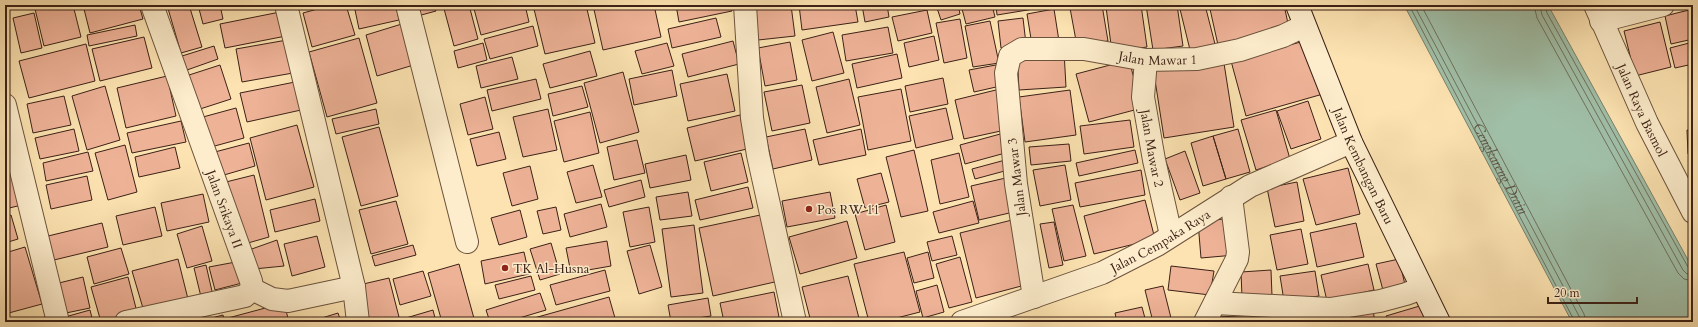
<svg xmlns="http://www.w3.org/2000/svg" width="1698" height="327" font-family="Cardo,serif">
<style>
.water{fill:#a0bfa7;stroke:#78806d}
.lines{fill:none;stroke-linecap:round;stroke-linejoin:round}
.shore{stroke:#6e705e;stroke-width:1}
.building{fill:#eeb297;stroke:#3b2116}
.street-casing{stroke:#6b523d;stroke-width:24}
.secondary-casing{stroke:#3b2116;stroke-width:24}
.street{stroke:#fdedcc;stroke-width:22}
.secondary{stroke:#fdedcc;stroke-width:22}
.poi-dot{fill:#8f2418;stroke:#fdedcc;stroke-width:1.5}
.labels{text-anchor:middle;stroke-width:3;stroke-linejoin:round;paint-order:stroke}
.street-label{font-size:13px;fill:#3b2116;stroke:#fdedcc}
.poi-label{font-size:13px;fill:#3b2116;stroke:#fdedcc;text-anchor:start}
.water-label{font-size:14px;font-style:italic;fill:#595042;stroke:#fdedcc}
</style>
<rect width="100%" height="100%" fill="#fce3b1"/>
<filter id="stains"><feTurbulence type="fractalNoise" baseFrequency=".005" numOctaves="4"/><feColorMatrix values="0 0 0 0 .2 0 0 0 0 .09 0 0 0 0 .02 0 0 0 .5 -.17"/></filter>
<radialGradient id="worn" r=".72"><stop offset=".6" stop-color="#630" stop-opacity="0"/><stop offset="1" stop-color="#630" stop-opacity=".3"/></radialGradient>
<!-- water -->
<path class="water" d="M1404,5h144l145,264v53h-121z"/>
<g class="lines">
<!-- shore -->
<g class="shore">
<path d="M1409,5l166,317"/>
<path id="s1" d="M1414,5l165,311 1,6"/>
<path d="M1421,5l163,309 2,8"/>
<path d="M1534,5l3,13 141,255 6,6 9,2"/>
<path d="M1540,5l2,10 141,255 4,4 6,1"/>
<path d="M1545,5l2,8 141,254 5,3"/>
</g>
</g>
<!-- building -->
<path class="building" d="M34,5h39l8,32 -37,9z
M83,5h56l4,14 -53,14z
M167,5h22l13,42 -21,6z
M198,5h22l3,14 -20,5z
M332,5h14l9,30 -43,12 -9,-34z
M354,5h42l3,15 -40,9z
M410,5h24l2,6 -22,6z
M443,5h26l9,34 -24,7z
M473,5h52l4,17 -48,13z
M533,5h53l9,38 -50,11z
M593,5h61l7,32 -58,13z
M676,5h55l1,6 -53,11z
M753,5h38l4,31 -37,4z
M799,5h56l3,17 -56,8z
M862,5h25l2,12 -24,5z
M936,5h22l2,9 -19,6z
M961,5h31l3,12 -29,7z
M996,5h62l-61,10z
M1084,5h18l6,36 -31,5 -7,-38z
M1124,5h17l6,42 -35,5 -6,-45z
M1146,5h31l6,41 -30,4z
M1179,5h26l11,43 -25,6z
M1228,5h56l5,23 -71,17 -8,-36z
M1054,9l5,32 -27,4 -5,-31z
M1693,9v30l-22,5 -6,-28z
M927,10l5,23 -34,8 -6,-24z
M280,12l6,24 -61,12 -5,-24z
M34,13l8,35 -21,5 -8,-35z
M716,18l5,19 -49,11 -4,-19z
M1023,18l3,26 -25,4 -3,-27z
M960,19l7,39 -23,5 -8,-40z
M990,21l9,42 -26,4 -8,-41z
M1660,22l11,45 -36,9 -11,-45z
M405,23l12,41 -40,12 -11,-41z
M135,25l2,11 -48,10 -2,-11z
M533,26l5,20 -48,13 -6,-20z
M888,27l5,26 -47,8 -4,-26z
M833,32l11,41 -32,8 -10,-41z
M934,36l5,24 -30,7 -5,-24z
M144,37l8,31 -52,13 -8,-32z
M359,38l18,65 -50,14 -18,-65z
M287,40l6,33 -51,9 -6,-33z
M1308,40l15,54 -77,22 -15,-55z
M733,41l6,23 -51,13 -6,-23z
M790,42l7,38 -32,6 -7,-38z
M1693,42v22l-18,4 -5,-20z
M483,43l4,17 -29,8 -4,-17z
M667,43l7,23 -32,8 -7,-23z
M86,44l9,37 -66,17 -10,-37z
M214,46l4,13 -31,11 -5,-14z
M590,51l7,25 -47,12 -7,-24z
M1064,51l2,36 -47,3 -2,-37z
M897,54l5,24 -45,10 -5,-24z
M512,57l6,22 -37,9 -5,-22z
M1223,57l11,70 -70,11 -11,-71z
M1129,60l13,48 -53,14 -13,-48z
M1001,64l4,21 -31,7 -5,-22z
M220,65l11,34 -34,11 -11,-34z
M672,70l5,26 -43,9 -5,-26z
M623,72l16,60 -39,11 -16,-60z
M727,74l8,37 -47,10 -8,-37z
M167,76l9,40 -50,12 -9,-40z
M943,78l5,26 -38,8 -5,-26z
M536,79l5,20 -49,12 -5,-21z
M849,79l11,46 -33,8 -11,-46z
M295,82l6,28 -54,12 -7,-29z
M802,85l8,38 -38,8 -8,-39z
M105,86l15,54 -33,10 -15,-54z
M582,86l6,21 -35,9 -5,-22z
M901,89l10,52 -43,9 -10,-53z
M1000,89l10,40 -46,10 -9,-39z
M1070,90l6,45 -51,7 -6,-45z
M64,96l7,29 -38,8 -6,-29z
M485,97l8,32 -25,6 -8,-31z
M1308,101l13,38 -30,10 -14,-38z
M236,108l8,30 -33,9 -8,-30z
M946,108l7,31 -37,9 -7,-32z
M376,109l3,15 -43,10 -4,-15z
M548,109l9,41 -34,7 -10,-40z
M1276,110l14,49 -34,11 -15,-50z
M590,112l9,41 -35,9 -10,-41z
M740,115l7,34 -52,12 -8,-33z
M1130,120l4,27 -50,7 -4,-28z
M181,121l5,21 -54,11 -5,-20z
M297,125l17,62 -48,13 -16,-62z
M379,127l19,69 -37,10 -19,-69z
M74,129l5,22 -39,8 -5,-21z
M805,129l7,31 -39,9 -7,-32z
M861,129l5,26 -47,10 -6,-25z
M1238,129l12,43 -24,7 -13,-43z
M1687,130h6v23l-5,1z
M499,132l7,27 -29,7 -7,-27z
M1004,133l5,19 -44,12 -5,-19z
M1213,136l13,43 -23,7 -12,-43z
M637,140l8,33 -31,7 -7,-33z
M249,143l6,23 -38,11 -6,-24z
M1069,144l2,17 -40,4 -2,-18z
M125,145l12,47 -29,8 -13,-47z
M175,147l5,21 -41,9 -4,-20z
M914,150l14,61 -27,6 -15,-60z
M1135,150l3,13 -59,13 -3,-13z
M1185,151l15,42 -20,7 -15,-41z
M88,152l5,19 -47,10 -3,-18z
M741,153l7,29 -37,9 -7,-29z
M959,153l10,44 -29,7 -9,-44z
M686,155l5,25 -41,8 -5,-24z
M1009,159l3,10 -37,10 -3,-10z
M593,165l9,32 -26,6 -9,-31z
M1065,165l6,35 -31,6 -7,-36z
M530,166l8,33 -26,7 -9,-33z
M1348,168l12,46 -44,11 -13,-46z
M18,170l8,34 -21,5v-36z
M1141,170l4,25 -65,12 -5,-24z
M881,173l8,29 -24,6 -8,-29z
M254,175l15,62 -28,8 -15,-63z
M87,176l5,24 -41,9 -5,-24z
M1010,177l8,34 -39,9 -8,-34z
M641,180l4,17 -36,10 -5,-17z
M1297,182l7,39 -29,6 -8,-39z
M748,187l5,21 -53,12 -5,-20z
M688,192l4,24 -32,4 -4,-23z
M830,192l5,26 -48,9 -5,-26z
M203,194l6,28 -42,9 -6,-28z
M315,199l5,22 -45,11 -5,-22z
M1145,200l10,39 -61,15 -10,-38z
M396,201l12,43 -37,10 -12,-44z
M973,201l6,22 -40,10 -6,-21z
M601,204l6,23 -37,10 -6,-23z
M886,205l9,37 -30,8 -10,-36z
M1073,205l13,51 -22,5 -12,-52z
M155,207l7,29 -39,9 -7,-29z
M556,207l5,23 -18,4 -6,-23z
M649,207l6,35 -25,5 -7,-35z
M520,210l7,27 -28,8 -8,-27z
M765,214l14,67 -66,15 -14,-68z
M11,215l7,24 -13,4v-26z
M1232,218l3,37 -34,3 -3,-36z
M1012,220l17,64 -53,14 -16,-65z
M847,221l10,37 -57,16 -11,-37z
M1054,222l9,43 -14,3 -9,-44z
M102,223l6,24 -54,13 -6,-24z
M1356,223l8,34 -47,10 -7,-34z
M694,225l9,68 -32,4 -9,-68z
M202,226l10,35 -25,7 -10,-34z
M1301,229l7,35 -31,6 -7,-35z
M317,236l8,31 -33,9 -8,-32z
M952,236l5,19 -25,6 -5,-19z
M277,240l7,26 -30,3 -5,-19z
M607,241l4,25 -40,7 -5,-25z
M551,243l9,31 -20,6 -10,-31z
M413,245l3,10 -41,11 -3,-10z
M650,245l12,42 -23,7 -12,-43z
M25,247l17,57 -37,10v-61z
M121,248l8,26 -35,10 -7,-27z
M524,252l5,22 -44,10 -4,-23z
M904,252l16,60 -39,10h-12l-15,-58z
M928,252l6,26 -20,5 -7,-25z
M960,257l12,45 -23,6 -13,-44z
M178,259l11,44 -44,12 -13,-44z
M1399,259l7,30 -22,5 -8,-30z
M241,261l1,22 -27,7 -6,-23z
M459,264l16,58h-33l-14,-49z
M1368,264l6,26 -47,11 -6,-26z
M206,265l8,35 -12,1 -8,-33z
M1171,266l43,5 -4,24 -42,-5z
M605,270l5,21 -54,14 -6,-20z
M1271,270l1,26 -30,1 -1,-25z
M423,271l8,25 -31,9 -7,-26z
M1315,271l4,25 -35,5 -4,-25z
M531,276l4,14 -36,9 -4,-14z
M848,276l12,46h-49l-9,-35z
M83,277l7,31 -24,5 -7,-30z
M128,277l10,39 -37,6 -10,-35z
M389,278l11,43 -32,1 -9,-37z
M937,285l7,27 -21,6 -7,-27z
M1163,286l9,36h-19l-8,-32z
M774,292l6,30h-56l-4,-19z
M540,293l6,17 -40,12h-16l-4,-12z
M609,297l6,21 -13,4h-75v-2z
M708,298l3,18 -40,6 -3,-17z
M284,303l5,19h-60l-1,-4z
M1423,305l5,17h-40l-2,-6z
M1142,307l4,15h-29l-2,-9z
M90,310l3,12h-25l-3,-5z
M433,310l3,12h-29l-1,-4z
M1373,310l2,12h-58l-1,-2z
M338,313l3,9h-32z
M1274,314l35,5v3h-36z
M223,315l2,7h-21v-2z
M1216,316l46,2v4h-46z"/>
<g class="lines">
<!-- street casing -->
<g class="street-casing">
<g id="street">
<path d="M286,5l68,282 4,35"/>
<path d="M407,5l60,237"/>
<path d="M745,5l7,113 6,37 37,167"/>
<path id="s2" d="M1595,5l52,118 46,89"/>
<path d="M1601,21l62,-16"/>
<path id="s3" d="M1146,60l-3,37 11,63 17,75"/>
<path d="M5,105l53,217"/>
<path d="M252,289l20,10 16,2 66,-14"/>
<path id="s4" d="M1034,297l-18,-113 -10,-111 4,-17 12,-7h62l62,11 51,-1 43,-9 43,-14 21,-10"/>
<path d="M1215,303l115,6 50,-8 26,-7 16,-6"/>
<path d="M126,322l119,-26 7,-7 -1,-8 -99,-276"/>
<path id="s5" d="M962,322l140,-49 55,-28 93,-59 101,-44"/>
<path d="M1205,322l32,-63 1,-7 -7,-55"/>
</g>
</g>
<!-- secondary casing -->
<g class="secondary-casing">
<g id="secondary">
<path id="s6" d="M1297,5l54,137 88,180"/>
</g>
</g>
<!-- street -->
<use href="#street" class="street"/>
<!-- secondary -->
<use href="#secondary" class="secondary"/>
</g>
<!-- markers -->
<g class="poi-dot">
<circle cx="809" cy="209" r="4"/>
<circle cx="505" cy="268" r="4"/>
</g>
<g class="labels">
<!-- street labels -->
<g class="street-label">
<text dy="5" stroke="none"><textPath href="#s4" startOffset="394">Jalan Mawar 1</textPath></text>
<text dy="5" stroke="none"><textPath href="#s2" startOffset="115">Jalan Raya Basmol</textPath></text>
<text dy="5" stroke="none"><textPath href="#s3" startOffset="89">Jalan Mawar 2</textPath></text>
<text dy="5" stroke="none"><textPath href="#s6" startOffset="174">Jalan Kembangan Baru</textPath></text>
<text transform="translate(1016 177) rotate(-97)" y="5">Jalan Mawar 3</text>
<text transform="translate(225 209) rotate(70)" y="5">Jalan Srikaya II</text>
<text dy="5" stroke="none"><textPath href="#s5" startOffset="215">Jalan Cempaka Raya</textPath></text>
</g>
<!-- poi labels -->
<g class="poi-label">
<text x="817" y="214">Pos RW 11</text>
<text x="513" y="273">TK Al-Husna</text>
</g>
<!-- water labels -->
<g class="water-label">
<text dy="5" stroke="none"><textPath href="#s1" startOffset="185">Cengkareng Drain</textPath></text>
</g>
</g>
<!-- margin -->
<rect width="1698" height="327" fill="none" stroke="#fce3b1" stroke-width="20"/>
<rect x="6" y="6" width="1686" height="315" fill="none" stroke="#3b2116" stroke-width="2"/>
<rect x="10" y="10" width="1678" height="307" fill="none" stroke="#3b2116"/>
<!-- scale -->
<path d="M1548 297v6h89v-6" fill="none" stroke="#3b2116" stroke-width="2"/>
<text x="1554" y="297" font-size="12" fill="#3b2116" stroke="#fdedcc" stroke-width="3" paint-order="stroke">20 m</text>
<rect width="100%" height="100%" filter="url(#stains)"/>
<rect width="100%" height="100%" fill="url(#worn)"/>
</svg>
